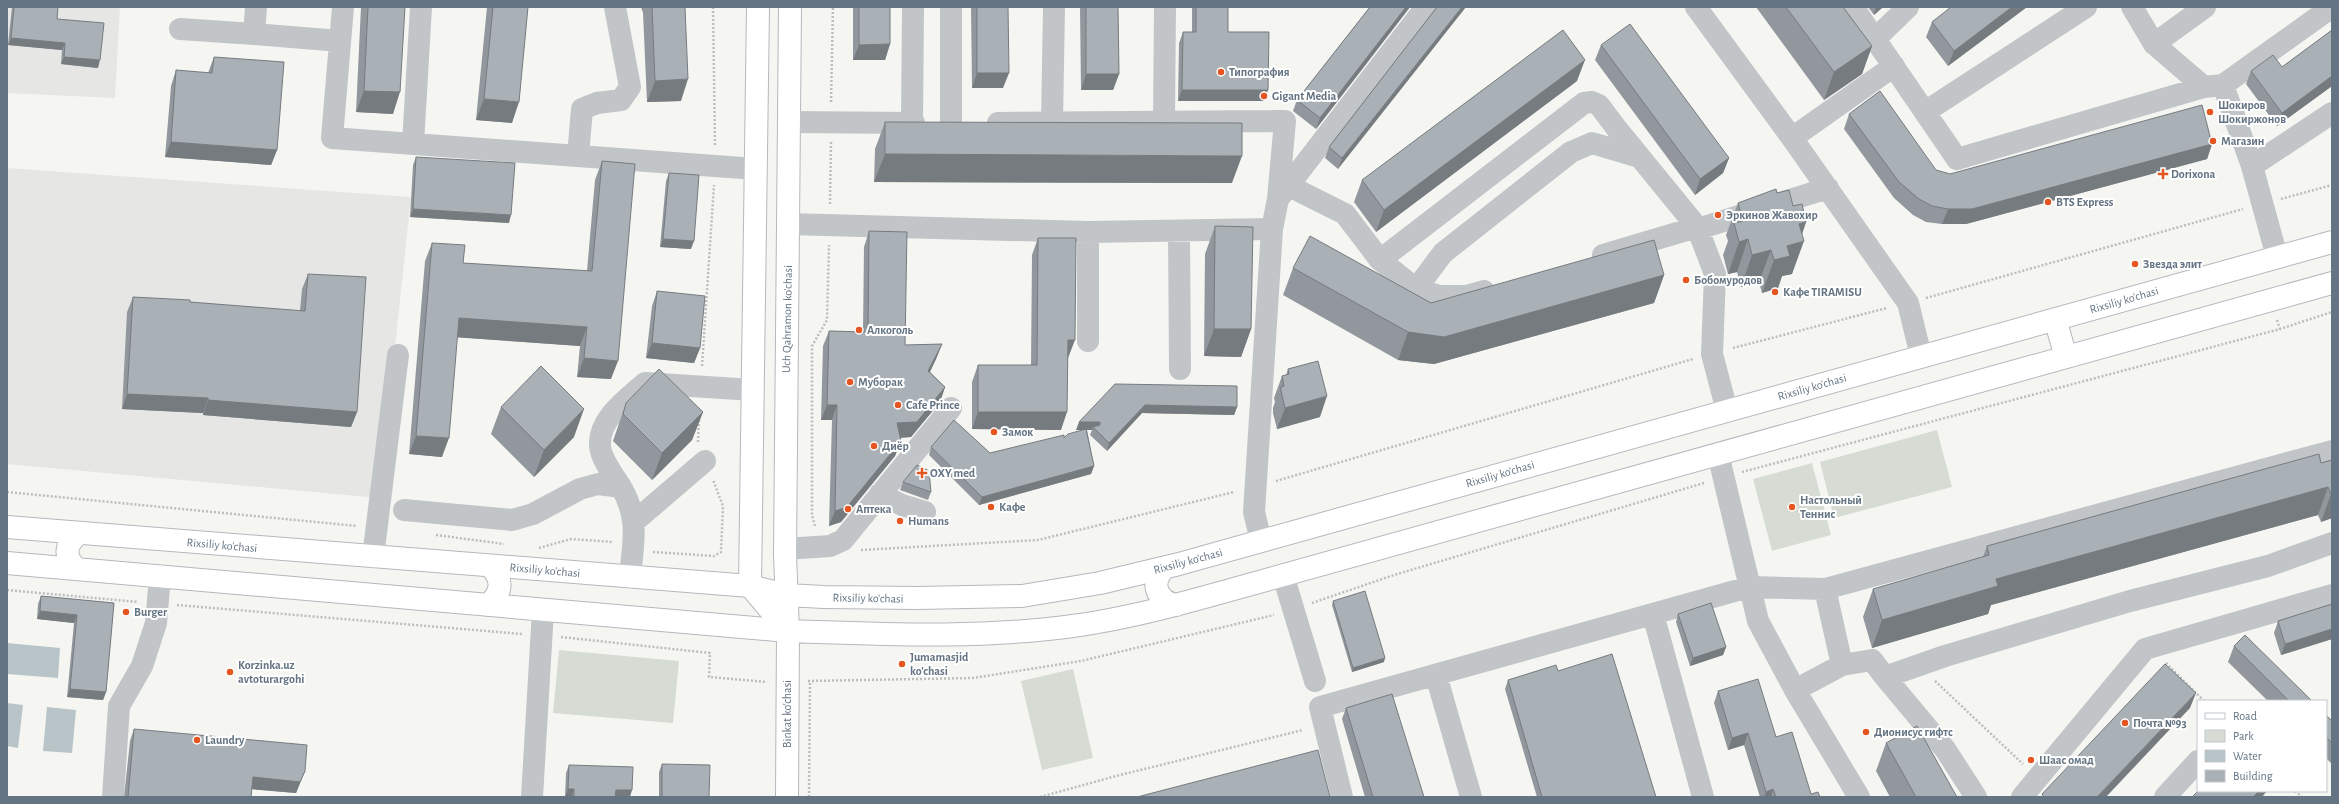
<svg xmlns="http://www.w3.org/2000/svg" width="2339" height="804" font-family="'Alegreya Sans',sans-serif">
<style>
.built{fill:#e6e7e5}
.green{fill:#d6dcd3}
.water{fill:#b8c4c8}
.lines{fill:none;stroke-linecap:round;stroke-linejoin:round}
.major-casing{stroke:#b4b8bc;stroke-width:24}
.path{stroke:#bbbdbf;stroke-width:2.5;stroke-dasharray:2 2;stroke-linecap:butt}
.minor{stroke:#c1c5c8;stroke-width:22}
.major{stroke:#fff;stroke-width:22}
.wall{fill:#91979d}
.shaded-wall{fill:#767b7f}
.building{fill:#a9b0b6;stroke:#767b7f}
.poi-dot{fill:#e55522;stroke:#fff;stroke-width:1.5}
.labels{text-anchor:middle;stroke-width:4;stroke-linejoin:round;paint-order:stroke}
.poi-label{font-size:12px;font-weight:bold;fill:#647483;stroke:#fff;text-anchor:start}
.street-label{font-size:12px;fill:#647483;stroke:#fff}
</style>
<rect width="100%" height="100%" fill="#f5f6f2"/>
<!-- built -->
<path class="built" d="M7,7h113l-5,91 -108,-5z
M7,168l404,29 -32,301 -372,-34z"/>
<!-- green -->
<path class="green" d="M1937,430l15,57 -118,31 -14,-56z
M1812,463l19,72 -59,16 -19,-72z
M559,650l120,11 -6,62 -120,-10z
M1073,669l20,89 -51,12 -21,-89z"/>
<!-- water -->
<path class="water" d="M7,643l53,5 -2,30 -51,-4z
M7,703l16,2 -5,43 -11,-2z
M47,707l29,3 -4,43 -29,-2z"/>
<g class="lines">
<!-- major casing -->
<g class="major-casing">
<path id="major" d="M2055,319l11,38
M7,527l743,59 36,9 38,2 93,1 105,-2 78,-13 79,-19 1153,-322
M7,563l781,68c95,3 190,8 285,-5 51,-7 100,-20 150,-34l1109,-309
M1166,567c-17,14 -10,34 10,38
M77,569c-14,-12 -12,-25 2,-36
M750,586l8,-579
M750,586l38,45
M488,605c14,-12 16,-25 2,-39
M787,797l1,-166 -3,-77 5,-547"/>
</g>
<!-- path -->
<path class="path" d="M713,7l2,139
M831,102l2,-95
M2281,199l51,-14
M830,204l1,-63
M1926,298l317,-89
M2277,320l3,9
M1733,348l154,-40
M702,366l12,-181
M698,442l1,-23
M1742,472l538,-143 52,-17
M1276,481l417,-122
M7,492l350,34
M815,526l-3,-11v-169l15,-26 2,-75
M436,535l68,9
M539,548l32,-9 42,3
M861,550l177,-10 196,-48
M653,552l61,4 7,-4 2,-46 -10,-26
M7,590l131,12
M1312,603l82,-28 310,-92
M177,605l345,29
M561,637l149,16 -1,24 58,5
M2166,663l38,38
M808,681l165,-3 108,-17 193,-46
M1935,681l88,83
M2295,791l7,6
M809,797l1,-115
M1040,797l76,-21 187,-46"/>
<!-- minor -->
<path class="minor" d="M256,7l-2,27 86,7
M343,7l-11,131 424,31
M951,7v117
M1696,7l96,131 116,165 13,53
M1853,7l104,152 247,-72 19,-2 29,81 25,91
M2132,7l22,37 50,43
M180,29l74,5
M1875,39l33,-32
M2154,44l51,-37
M2223,85l109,-78
M1925,112l161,-105
M1164,121l1,-114
M789,122l125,1
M1052,122l2,-115
M912,123l1,-116
M998,123l287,-2 -7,78
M1792,138l102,-72
M413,144l8,-137
M578,156l4,-47 15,-6 24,-3 9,-13 -15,-80
M2252,166l80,-53
M1289,186l56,28 35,46 36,29 24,7h26l18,-5
M788,224l300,8 184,-3
M1179,231l1,138
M1088,232v109
M1603,255l94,-28 18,47 -3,80 15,57
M1380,260l204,-157 8,-1 7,3 18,24 80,98 4,1 127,-40
M1416,289l27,-36 128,-101 21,-9 47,14
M1718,454l40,167 37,69 64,107
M621,487c-7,-11 -20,-28 -21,-41 -2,-27 27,-47 45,-63l108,7
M880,494l22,11 23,7
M404,510l108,10 21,-6 47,-25 18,-5 23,3c19,32 12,55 9,90
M635,521l70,-60
M1261,541l-7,-29 18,-283 6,-30 148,-192
M785,549l45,-3 13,-6 108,-132
M373,557l25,-202
M1283,575l32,106
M1653,614l50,183
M1842,665l-17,-76 507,-138
M1436,675l35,122
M1885,677l60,72 31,48
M1795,690l47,-25 30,-5 13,17 60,-21 185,-55 138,-35 64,-23
M113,797l6,-91 23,-40 14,-43 4,-47
M532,797l11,-187
M1342,797l-22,-90 429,-120 76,2
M2022,797l123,-148 187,-54
M2165,797l33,-36"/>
<!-- major -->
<use href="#major" class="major"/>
</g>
<!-- wall -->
<path class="wall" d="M12,7h46l-1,12 41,49 -37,-4 1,-14 -54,-5z
M361,7h44l-12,107 -37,-2z
M487,7h41l-16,116 -36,-3z
M641,7h44l-4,94 -34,1 -4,-89z
M853,7h37v37l-5,16h-32z
M971,7h37l-5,81h-31z
M1080,7h38l1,67 -6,16h-32z
M1192,7h36v25l36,69h-86l1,-58 4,-11h9z
M1370,7h40l-94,122 -23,-18 4,-11z
M1437,7l-99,162 -13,-11 4,-11z
M1756,7h87l29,39 -10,28 -38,26z
M1868,7h15l-9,8z
M1951,7h76l-79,59 -22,-29 6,-15z
M2332,30v56l-55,40 -31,-42 5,-13 31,-4z
M1601,45l128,113 -6,15 -28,22 -100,-135z
M214,57l63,93 -6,15 -106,-8 6,-71 5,-16 32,3z
M1577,81l-201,151 -22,-30 8,-22z
M1849,114l87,56 14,4 262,-30 -5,15 -241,65h-24l-16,-2 -13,-7 -19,-17 -50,-69z
M885,122l347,61 -358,-1 1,-33z
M416,157l93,66 -99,-6 3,-52z
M602,161l9,218 -34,-2 3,-31 -123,-9 -15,120 -33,-3 16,-193 7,-18 31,20 124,8 8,-91z
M669,173l22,76 -31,-2 6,-66z
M1777,193l16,13 13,16 -4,12 -10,40 -10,2 -4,12 -16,5 -3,-11 -18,5 -4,-15 -9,2 -5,-19 5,-14 -2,-6 12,-32z
M1215,226l36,103 -10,28 -37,-1 1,-102z
M869,231l36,114 37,-1 -6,15 -6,13 15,15 -5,15 -29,35 -11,1 1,3 -6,15 -54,66 -12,4 3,-106h-11l2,-74 6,-15 34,1 1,-85z
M1038,238l30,120 -7,72 -89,-1v-47l6,-17h53l1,-110z
M1293,268l138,35 233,-28 -10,28 -220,61 -36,-4 -115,-65z
M308,274l49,138 -6,15 -148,-12v-2l-81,-4 5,-97 6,-15 57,5 110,9 2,-22z
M657,291l43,57 -6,15 -48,-5 6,-52z
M1288,369l32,48 -43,12 -4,-16v-5l2,-6 -1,-4 8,-22 4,-1z
M1115,384l122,23 -3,8 -92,-2 -35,38 -17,-16 2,-5h-5l7,36 -3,8 -112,31 -50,-50 2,-8 59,6 74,-15 19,-8h-7z
M626,403l77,9 -11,28 -40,40 -39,-39z
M501,407l73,30 -40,40 -43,-43z
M2332,460v58l-11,4 -3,-7 -327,90 -3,9 -116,34 -9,-31 10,-28 110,-32 4,-11z
M903,482l28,10 -3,8 -28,-10z
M41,596l73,7 -8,89 -3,8 -36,-3 7,-74 -37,-4 1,-15z
M1333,601l51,61 -32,10 -20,-67z
M2332,604v35l-51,16 -7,-22 4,-12z
M1678,614l48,33 -3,8 -33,11 -14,-44z
M2234,646l78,55h-44l-40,-39z
M1558,671l98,126h-119l-32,-108 3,-9z
M1718,691l58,46 35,57 9,3h-60l-16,-52 -16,5 -14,-47z
M1346,708l78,89h-59l-23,-78z
M2326,715l6,6v43l-6,-6z
M134,729l166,54 -4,10 -44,-4 -1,8h-127l6,-56z
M1886,743l71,54h-67l-14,-26z
M662,764l47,33h-50v-25z
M569,765l61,32h-65l1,-24z"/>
<!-- shaded-wall -->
<path class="shaded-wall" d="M1406,7h4l-94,122 4,-11z
M1462,7h4l-128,162 4,-11z
M1876,7h7l-9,8z
M2012,7h15l-79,59 6,-15z
M11,38l54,5 -3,7 -54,-5z
M890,44l-5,16h-32l6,-15z
M1872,46l-10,28 -38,26 10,-28z
M64,57l36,3 -2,8 -37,-4z
M1585,60l-8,21 -201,151 8,-22z
M977,73h32l-6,15h-31z
M1086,74h33l-6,16h-32z
M2332,76v10l-55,40 5,-13z
M688,79l-7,22 -34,1 8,-21z
M1182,90h86l-4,11h-86z
M364,91l36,1 -7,22 -37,-2z
M484,99l35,3 -7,21 -36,-3z
M171,142l106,8 -6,15 -106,-8z
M2212,144l-5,15 -241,65h-24l6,-15z
M885,154l357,2 -10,27 -358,-1z
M1729,158l-6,15 -28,22 5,-16z
M413,209l98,6 -2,8 -99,-6z
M1806,222l-7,21 5,-2 -12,33 -10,2 -4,12 -16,5 12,-33 13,-14 12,-22z
M663,239l31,2 -3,8 -31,-2z
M1748,239l-11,33 -9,2 11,-32z
M1771,250l-12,32 -18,5 11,-32z
M1664,275l-10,28 -220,61 -36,-4 10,-28z
M459,318l128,9 -7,19 -128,-9z
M1214,329h37l-10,28 -37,-1z
M1068,340h7l-7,18h-6z
M652,343l48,5 -6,15 -48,-5z
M942,344l-6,15 -13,27 5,-15z
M584,358l34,3 -7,18 -34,-2z
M945,387l-5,15 -29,35 -19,1 5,-15z
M127,394l81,4 -5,15 -81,-4z
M1327,396l-7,21 -43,12 8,-21z
M208,400l149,12 -6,15 -148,-12z
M827,405h10l-5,15h-11z
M1145,405l92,2 -3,8 -92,-2 -35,38 2,-8z
M584,409l-10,28 -40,40 10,-27z
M703,412l-11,28 -40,40 10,-27z
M978,412h89l-6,18 -89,-1z
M1079,422h21l-3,8 -4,-3 -1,3h-16z
M416,436l33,2 -7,19 -33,-3z
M901,441l-6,15 -54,66 -12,4 6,-15z
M1094,466l-3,8 -112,31 3,-8z
M2328,487l-10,28 -327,90 -3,9 -116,34 10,-28 114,-41z
M2331,494h1v24l-11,4z
M40,611l37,4 -3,8 -37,-4z
M2332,629v10l-51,16 4,-11z
M1726,647l-3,8 -33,11 3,-8z
M1385,658l-1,4 -32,10 1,-4z
M70,689l36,3 -3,8 -36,-3z
M2196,693l-6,15 -84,89h-9z
M1748,733l-4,12 -16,5 4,-12z
M305,771l-9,22 -47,-4 4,-12z
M568,789h6l-2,8h-7z
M1773,789l-2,8h-7l2,-5z
M616,790h16l-2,7h-17z
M2259,791h8l-5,6h-9z"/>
<!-- building -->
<path class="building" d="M14,7h44l-1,12 47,4 -4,37 -36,-3 1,-14 -54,-5z
M368,7h37l-5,85 -36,-1z
M493,7h35l-9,95 -35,-3z
M652,7h33l3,72 -33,2z
M859,7h31v37l-31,1z
M977,7h31l1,66h-32z
M1086,7h32l1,67h-33z
M1196,7h32v25h41l-1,58h-86l1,-58h13z
M1370,7h36l-86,111 -23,-18z
M1437,7h25l-120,151 -13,-11z
M1786,7h57l29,39 -38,26z
M1951,7h61l-58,44 -22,-29z
M1630,24l99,134 -29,21 -99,-134z
M1563,30l22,30 -201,150 -22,-30z
M2332,30v46l-50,37 -31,-42 22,-16 9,12z
M214,57l70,5 -7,88 -106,-8 5,-72 36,3z
M1880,91l56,79 14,4 252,-69 10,39 -240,65h-24l-16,-3 -13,-7 -20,-17 -50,-68z
M885,122l357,1v33l-357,-2z
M416,157l99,6 -4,52 -98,-6z
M602,161l33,3 -17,197 -34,-3 3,-31 -128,-9 -10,120 -33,-2 16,-193 33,2 -2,18 129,8z
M669,173l30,2 -5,66 -31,-2z
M1776,189l1,4 12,-3 4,16 9,-2 4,18 -7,2 5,17 -17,5 3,10 -16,4 -3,-10 -19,5 -4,-16 -9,3 -5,-19 9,-2 -5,-18z
M1215,226l38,1 -2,102h-37z
M869,231l38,1 -2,113 37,-1 -14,27 17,16 -28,35 -20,1 4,18 -54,66 -12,4 2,-106h-10l2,-74 39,1z
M1310,236l121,67 223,-63 10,35 -220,62 -36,-5 -115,-64z
M1038,238h38l-1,102h-7l-1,72h-89v-47h59z
M308,274l58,3 -9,135 -149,-12v-2l-81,-4 6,-97 57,3v2l115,9z
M657,291l48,5 -5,52 -48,-5z
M1318,361l9,35 -42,12 -4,-17v-4l3,-1 -2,-10 7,-2 -1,-5z
M541,366l43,43 -40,41 -43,-43z
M659,369l44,43 -41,41 -39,-39 3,-11z
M1115,384l122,2v21l-92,-2 -36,38 -16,-16 7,-2v-3h-21z
M954,420l36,33 74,-18v3l4,-4 18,-5 8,37 -112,31 -51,-50z
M2319,454l2,9 11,-3v34h-1l-3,-7 -332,92 2,7 -116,34 -9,-31 116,-34 -2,-9z
M917,465l12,6 2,21 -28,-10z
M1365,591l20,67 -32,10 -20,-67z
M41,596l73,7 -8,89 -36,-3 7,-74 -37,-4z
M1711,603l15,44 -33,11 -15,-44z
M2332,604v25l-47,15 -7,-23z
M2245,635l67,66h-23l-55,-55z
M1612,654l44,143h-114l-34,-117 48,-15 2,6z
M2165,664l31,29 -99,104h-53l-2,-3z
M1758,679l18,58 16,-5 19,62 7,-2 2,5h-44l-3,-8 -7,3 -18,-59 -16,5 -14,-47z
M1392,694l32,103h-51l-27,-89z
M2326,715l6,6v22l-6,-6z
M1917,726l40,71h-41l-30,-54z
M134,729l173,16 -2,26 -5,11 -47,-5 -2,20h-123z
M1318,750l12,47h-193z
M662,764l48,1 -1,32h-47z
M569,765l64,2 -1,23h-16l-1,7h-41v-8h-6z
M2198,791h61l-6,6h-61z"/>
<!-- markers -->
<g class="poi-dot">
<circle cx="1221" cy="72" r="4"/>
<circle cx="1264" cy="96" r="4"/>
<circle cx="2210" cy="112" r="4"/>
<circle cx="2213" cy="141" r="4"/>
<path d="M2161 168h4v4h4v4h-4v4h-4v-4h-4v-4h4z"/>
<circle cx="2048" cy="202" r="4"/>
<circle cx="1718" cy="215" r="4"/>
<circle cx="2135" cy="264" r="4"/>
<circle cx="1686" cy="280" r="4"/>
<circle cx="1775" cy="292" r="4"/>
<circle cx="859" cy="330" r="4"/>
<circle cx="850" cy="382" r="4"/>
<circle cx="898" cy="405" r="4"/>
<circle cx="994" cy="432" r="4"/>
<circle cx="874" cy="446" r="4"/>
<path d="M920 467h4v4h4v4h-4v4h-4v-4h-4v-4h4z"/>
<circle cx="991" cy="507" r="4"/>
<circle cx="1792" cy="507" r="4"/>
<circle cx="848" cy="509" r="4"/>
<circle cx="900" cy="521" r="4"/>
<circle cx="126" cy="612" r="4"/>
<circle cx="902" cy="664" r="4"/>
<circle cx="230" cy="672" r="4"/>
<circle cx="2125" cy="723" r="4"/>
<circle cx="1866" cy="732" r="4"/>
<circle cx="197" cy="740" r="4"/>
<circle cx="2031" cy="760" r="4"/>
</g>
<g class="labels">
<!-- poi labels -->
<g class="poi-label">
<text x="1229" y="76">Типография</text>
<text x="1272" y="100">Gigant Media</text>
<text x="2218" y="109">Шокиров<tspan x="2218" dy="14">Шокиржонов</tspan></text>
<text x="2221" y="145">Магазин</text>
<text x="2171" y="178">Dorixona</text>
<text x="2056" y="206">BTS Express</text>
<text x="1726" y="219">Эркинов Жавохир</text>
<text x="2143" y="268">Звезда элит</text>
<text x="1694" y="284">Бобомуродов</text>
<text x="1783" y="296">Кафе TIRAMISU</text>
<text x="867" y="334">Алкоголь</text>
<text x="858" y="386">Муборак</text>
<text x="906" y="409">Cafe Prince</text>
<text x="1002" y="436">Замок</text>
<text x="882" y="450">Диёр</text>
<text x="930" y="477">OXY med</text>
<text x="1800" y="504">Настольный<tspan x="1800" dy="14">Теннис</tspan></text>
<text x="999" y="511">Кафе</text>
<text x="856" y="513">Аптека</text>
<text x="908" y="525">Humans</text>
<text x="134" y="616">Burger</text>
<text x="910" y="661">Jumamasjid<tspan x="910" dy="14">ko'chasi</tspan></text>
<text x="238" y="669">Korzinka.uz<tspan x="238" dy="14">avtoturargohi</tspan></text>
<text x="2133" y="727">Почта №93</text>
<text x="1874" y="736">Дионисус гифтс</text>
<text x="205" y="744">Laundry</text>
<text x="2039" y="764">Шаас омад</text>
</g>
<!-- street labels -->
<g class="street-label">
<text transform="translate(2124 300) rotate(-16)" y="4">Rixsiliy ko'chasi</text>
<text transform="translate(787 319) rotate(-89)" y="4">Uch Qahramon ko'chasi</text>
<text transform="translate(1812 387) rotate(-16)" y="4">Rixsiliy ko'chasi</text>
<text transform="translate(1500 474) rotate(-16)" y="4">Rixsiliy ko'chasi</text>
<text transform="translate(222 545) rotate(5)" y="4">Rixsiliy ko'chasi</text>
<text transform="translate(1188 561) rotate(-15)" y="4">Rixsiliy ko'chasi</text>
<text transform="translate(545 570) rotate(5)" y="4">Rixsiliy ko'chasi</text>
<text transform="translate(868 598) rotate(1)" y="4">Rixsiliy ko'chasi</text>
<text transform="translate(787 714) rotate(-90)" y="4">Binkat ko'chasi</text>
</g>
</g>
<!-- border -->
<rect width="2339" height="804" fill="none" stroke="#647483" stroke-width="16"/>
<!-- legend -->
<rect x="2197" y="700" width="130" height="92" fill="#ffffff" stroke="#c1c7cd"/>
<rect x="2205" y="713" width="20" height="6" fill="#ffffff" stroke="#c1c7cd"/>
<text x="2233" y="720" font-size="12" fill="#647483">Road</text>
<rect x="2205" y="730" width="20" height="12" fill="#d6dcd3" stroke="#c1c7cd"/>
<text x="2233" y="740" font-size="12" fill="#647483">Park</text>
<rect x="2205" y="750" width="20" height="12" fill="#b8c4c8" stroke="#c1c7cd"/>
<text x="2233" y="760" font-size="12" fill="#647483">Water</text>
<rect x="2205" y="770" width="20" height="12" fill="#a9b0b6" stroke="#c1c7cd"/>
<text x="2233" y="780" font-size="12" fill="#647483">Building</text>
</svg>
